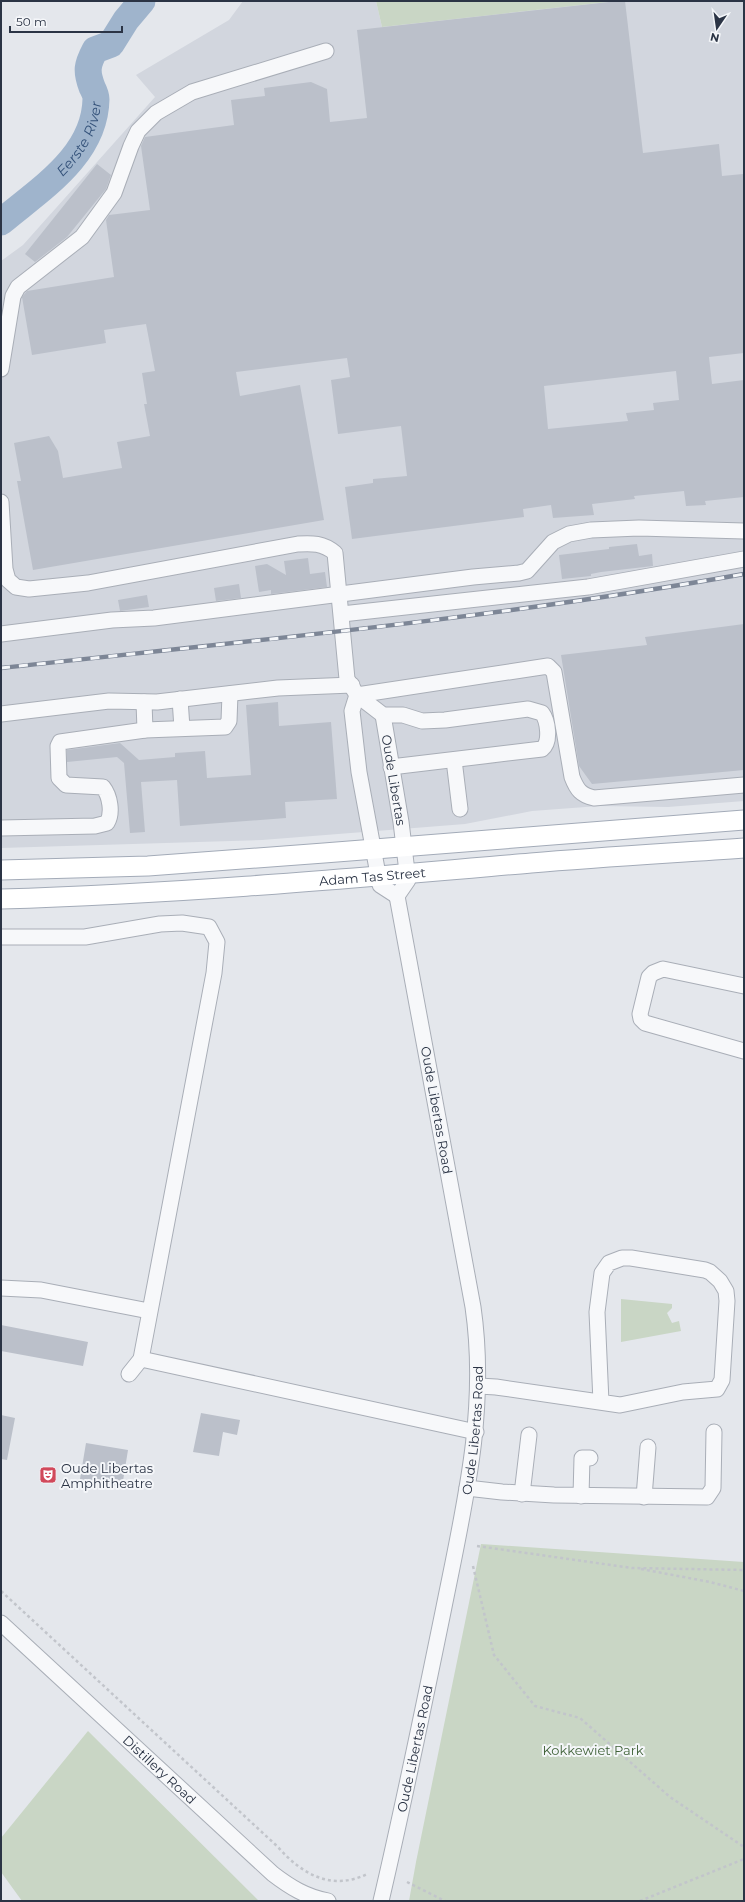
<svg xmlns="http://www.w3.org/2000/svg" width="745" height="1902" font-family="Montserrat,sans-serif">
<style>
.built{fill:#d2d6de}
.green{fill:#c9d6c5}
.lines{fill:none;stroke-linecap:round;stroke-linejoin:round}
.river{stroke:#9fb4cc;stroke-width:27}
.building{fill:#bbc0ca;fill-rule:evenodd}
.minor-casing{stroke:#a9aeb7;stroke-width:17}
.major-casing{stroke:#a3abb8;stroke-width:21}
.path{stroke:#c2c5cb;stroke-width:2.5;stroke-dasharray:3 3;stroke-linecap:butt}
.minor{stroke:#f7f8fa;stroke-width:15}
.major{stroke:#fff;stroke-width:19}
.rail-casing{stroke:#7d8696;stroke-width:4.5}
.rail{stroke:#f4f6f9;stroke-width:3;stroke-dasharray:9;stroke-linecap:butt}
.labels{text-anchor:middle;stroke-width:4;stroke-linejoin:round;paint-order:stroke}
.street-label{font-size:13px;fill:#2b3445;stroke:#f4f6f9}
.poi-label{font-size:13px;fill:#2b3445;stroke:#f4f6f9;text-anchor:start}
.park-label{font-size:13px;fill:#3f6138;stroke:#f4f6f9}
.water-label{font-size:14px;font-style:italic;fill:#34527a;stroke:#f4f6f9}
</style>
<rect width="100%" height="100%" fill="#e4e7ec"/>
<!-- built -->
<path class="built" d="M243,1h133l6,26 236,-26h126v800l-76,6 -69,-1 -67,5 -67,13 -203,16 -261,8v-587l22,-16 132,-148 -19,-22 93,-55z"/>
<!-- green -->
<path class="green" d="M376,1h242l-236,26z
M621,1299l51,5v4l-5,5 5,10 7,-2 2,10 -60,11z
M481,1544l263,18v339h-335l7,-39z
M88,1731l171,170h-237l-21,-29v-34z"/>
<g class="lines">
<!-- river -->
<path class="river" id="s1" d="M1,222c39,-33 94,-66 95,-123 0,-4 -2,-8 -4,-12 -6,-16 -5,-22 3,-37l16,-6 15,-24 16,-19"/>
</g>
<!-- building -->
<path class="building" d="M618,1h7l18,152 76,-9 3,32 21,-2 1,179 -35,4 3,27 32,-4v117l-39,4 1,4 -20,1 -2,-15 -50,5 1,3 -43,5 2,11 -41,3 -2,-13 -28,4 1,8 -172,22 -7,-52 28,-4v-4l34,-3 -6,-50 -63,8 -7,-54 19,-3 -3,-19 -111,14 4,24 60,-11 24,135 -291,50 -16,-89h4l-7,-38 35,-7 9,15 5,27 59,-10 -5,-26 33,-6 -6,-32h3l-5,-31 13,-2 -9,-47 -42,6 2,13 -74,12 -10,-58 5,-6 87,-14 -8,-57 3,-5 41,-5 -9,-64 4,-9 89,-12 -3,-25 34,-4 -1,-8 47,-6 16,7 3,33 37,-4 -10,-88zM676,371l3,29 -26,3 1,7 -28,3 2,8 -80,8 -4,-43z
M97,164l14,11 -5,14 -39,48 -32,25 -10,-8z
M637,544l2,12 13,-2 1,12 -52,6 -10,2v2l-29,3 -3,-24 50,-6v-2z
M308,558l2,16 15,-2 2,15 -56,7v-4l-12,2 -4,-26 12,-2 19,11 -2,-14z
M239,584l2,14 -25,3 -2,-13z
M147,595l2,12 -29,4 -2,-11z
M744,624v146l-152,14 -13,-18 -18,-111 86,-10 -2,-8z
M278,702l1,24 52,-4 6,77 -52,3 1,16 -106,8 -3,-46 -36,2 4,50 -15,1 -6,-70 -7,-6 -50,5v-12l53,-7 19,17 36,-3v-4l30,-2 2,27 44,-3 -5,-70z
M1,1325l87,17 -5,24 -82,-15z
M201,1413l39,7 -3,15 -14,-3 -4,24 -26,-4z
M1,1415l14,3 -8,42 -6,-1z
M86,1443l42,7 -6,37 -42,-8z"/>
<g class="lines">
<!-- minor casing -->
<g class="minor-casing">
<g id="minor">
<path d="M1,369l12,-73 5,-9 64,-50 32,-44 17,-47 7,-15 18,-18 36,-21 134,-41"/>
<path d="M1,502l4,67 3,11 8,7 13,2 59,-6 210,-39c14,-1 25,-1 37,9l12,126 10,16 26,20h20l19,6 23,-1 83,-11 14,4c6,8 9,29 0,36l-151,18"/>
<path d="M342,614l246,-27 156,-28"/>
<path d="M1,634l111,-14 42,-2 319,-41 46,-4 8,-2 26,-29 16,-8 22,-4 48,-2 105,3"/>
<path d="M357,695l191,-29 6,6 18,105c5,13 9,18 22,21l150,-13"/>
<path d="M357,695l-5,16 7,61 21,113 17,11"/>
<path d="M180,699l2,29"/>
<path d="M144,702l1,28"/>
<path d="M1,714l108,-13 48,1 121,-14 74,-3"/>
<path id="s2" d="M383,715l18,107 7,58 -11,16"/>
<path d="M454,760l6,49"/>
<path d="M1,828l94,-2 12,-3c6,-10 3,-27 -4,-36l-37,-2 -7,-7 -1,-32 2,-4 85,-12 80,-3 4,-6 1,-27"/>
<path d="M1,937h84l75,-13 22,-1 27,4 8,15 -3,31 -73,386 -12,15"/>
<path d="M744,986l-81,-17 -10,4 -4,4 -9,37 1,5 4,4 99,28"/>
<path d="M1,1288l40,2 108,21"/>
<path d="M141,1359l335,73"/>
<path d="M479,1386l17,1 124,18 63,-13 34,-3 5,-9 5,-79 -1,-10 -6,-10 -10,-9 -5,-2 -74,-12h-9l-13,5 -7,10 -5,39 4,90"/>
<path d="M467,1488l35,4 52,3 153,2 6,-9 1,-56"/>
<path d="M522,1494l7,-59"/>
<path d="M581,1496l1,-38h8"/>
<path d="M644,1497l4,-50"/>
<path id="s3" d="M1,1623l272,251c17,13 33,23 55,27"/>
<path id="s4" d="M381,1901c23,-98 43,-196 63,-294 20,-100 44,-197 29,-300l-76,-411"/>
</g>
</g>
<!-- major casing -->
<g class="major-casing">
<g id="major">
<path d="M1,870l147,-4 176,-13 420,-33"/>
<path id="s5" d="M1,899c177,-5 354,-21 530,-36 71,-6 142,-10 213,-15"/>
</g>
</g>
<!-- path -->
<path class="path" d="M477,1546l155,22 112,2
M473,1566l21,89 41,51 45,12 90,79 74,50
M641,1569l69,13 34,9
M1,1591l277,256c24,28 55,44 89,27
M407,1882l38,19
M640,1901l104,-42"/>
<!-- minor -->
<use href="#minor" class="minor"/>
<!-- major -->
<use href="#major" class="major"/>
<!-- rail casing -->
<g class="rail-casing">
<path id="rail" d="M1,668c248,-27 497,-50 743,-94"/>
</g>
<!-- rail -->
<use href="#rail" class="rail"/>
</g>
<!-- icons -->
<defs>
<g id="theatre-square" transform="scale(0.9)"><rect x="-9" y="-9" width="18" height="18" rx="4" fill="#d1495b" stroke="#f4f6f9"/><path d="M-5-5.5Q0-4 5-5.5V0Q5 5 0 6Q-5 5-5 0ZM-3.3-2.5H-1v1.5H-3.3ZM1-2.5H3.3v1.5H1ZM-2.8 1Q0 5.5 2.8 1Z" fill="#fff"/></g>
</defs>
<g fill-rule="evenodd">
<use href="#theatre-square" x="48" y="1475"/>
</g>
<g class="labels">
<!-- street labels -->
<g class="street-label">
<text dy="5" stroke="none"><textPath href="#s2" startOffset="66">Oude Libertas</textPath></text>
<text dy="5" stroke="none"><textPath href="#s5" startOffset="372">Adam Tas Street</textPath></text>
<text transform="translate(437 1110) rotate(80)" y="5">Oude Libertas Road</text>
<text dy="5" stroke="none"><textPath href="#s4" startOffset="480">Oude Libertas Road</textPath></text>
<text dy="5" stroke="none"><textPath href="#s4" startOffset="156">Oude Libertas Road</textPath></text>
<text dy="5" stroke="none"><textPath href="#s3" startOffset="216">Distillery Road</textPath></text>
</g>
<!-- poi labels -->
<g class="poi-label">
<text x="61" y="1473">Oude Libertas<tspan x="61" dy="15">Amphitheatre</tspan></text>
</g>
<!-- park labels -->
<g class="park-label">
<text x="593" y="1755">Kokkewiet Park</text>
</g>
<!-- water labels -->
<g class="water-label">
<text dy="5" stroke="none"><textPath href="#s1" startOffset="117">Eerste River</textPath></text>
</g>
</g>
<!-- border -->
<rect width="745" height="1902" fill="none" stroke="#2b3445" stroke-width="4"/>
<!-- north arrow -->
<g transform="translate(717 28) rotate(193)" stroke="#f4f6f9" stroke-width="3" paint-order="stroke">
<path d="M0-3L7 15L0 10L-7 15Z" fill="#2b3445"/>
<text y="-6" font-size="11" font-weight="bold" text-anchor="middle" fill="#2b3445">N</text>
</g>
<!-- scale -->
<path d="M10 26v6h112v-6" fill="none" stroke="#2b3445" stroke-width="2"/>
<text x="16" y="26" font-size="12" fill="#2b3445" stroke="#f4f6f9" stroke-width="3" paint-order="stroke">50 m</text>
</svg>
